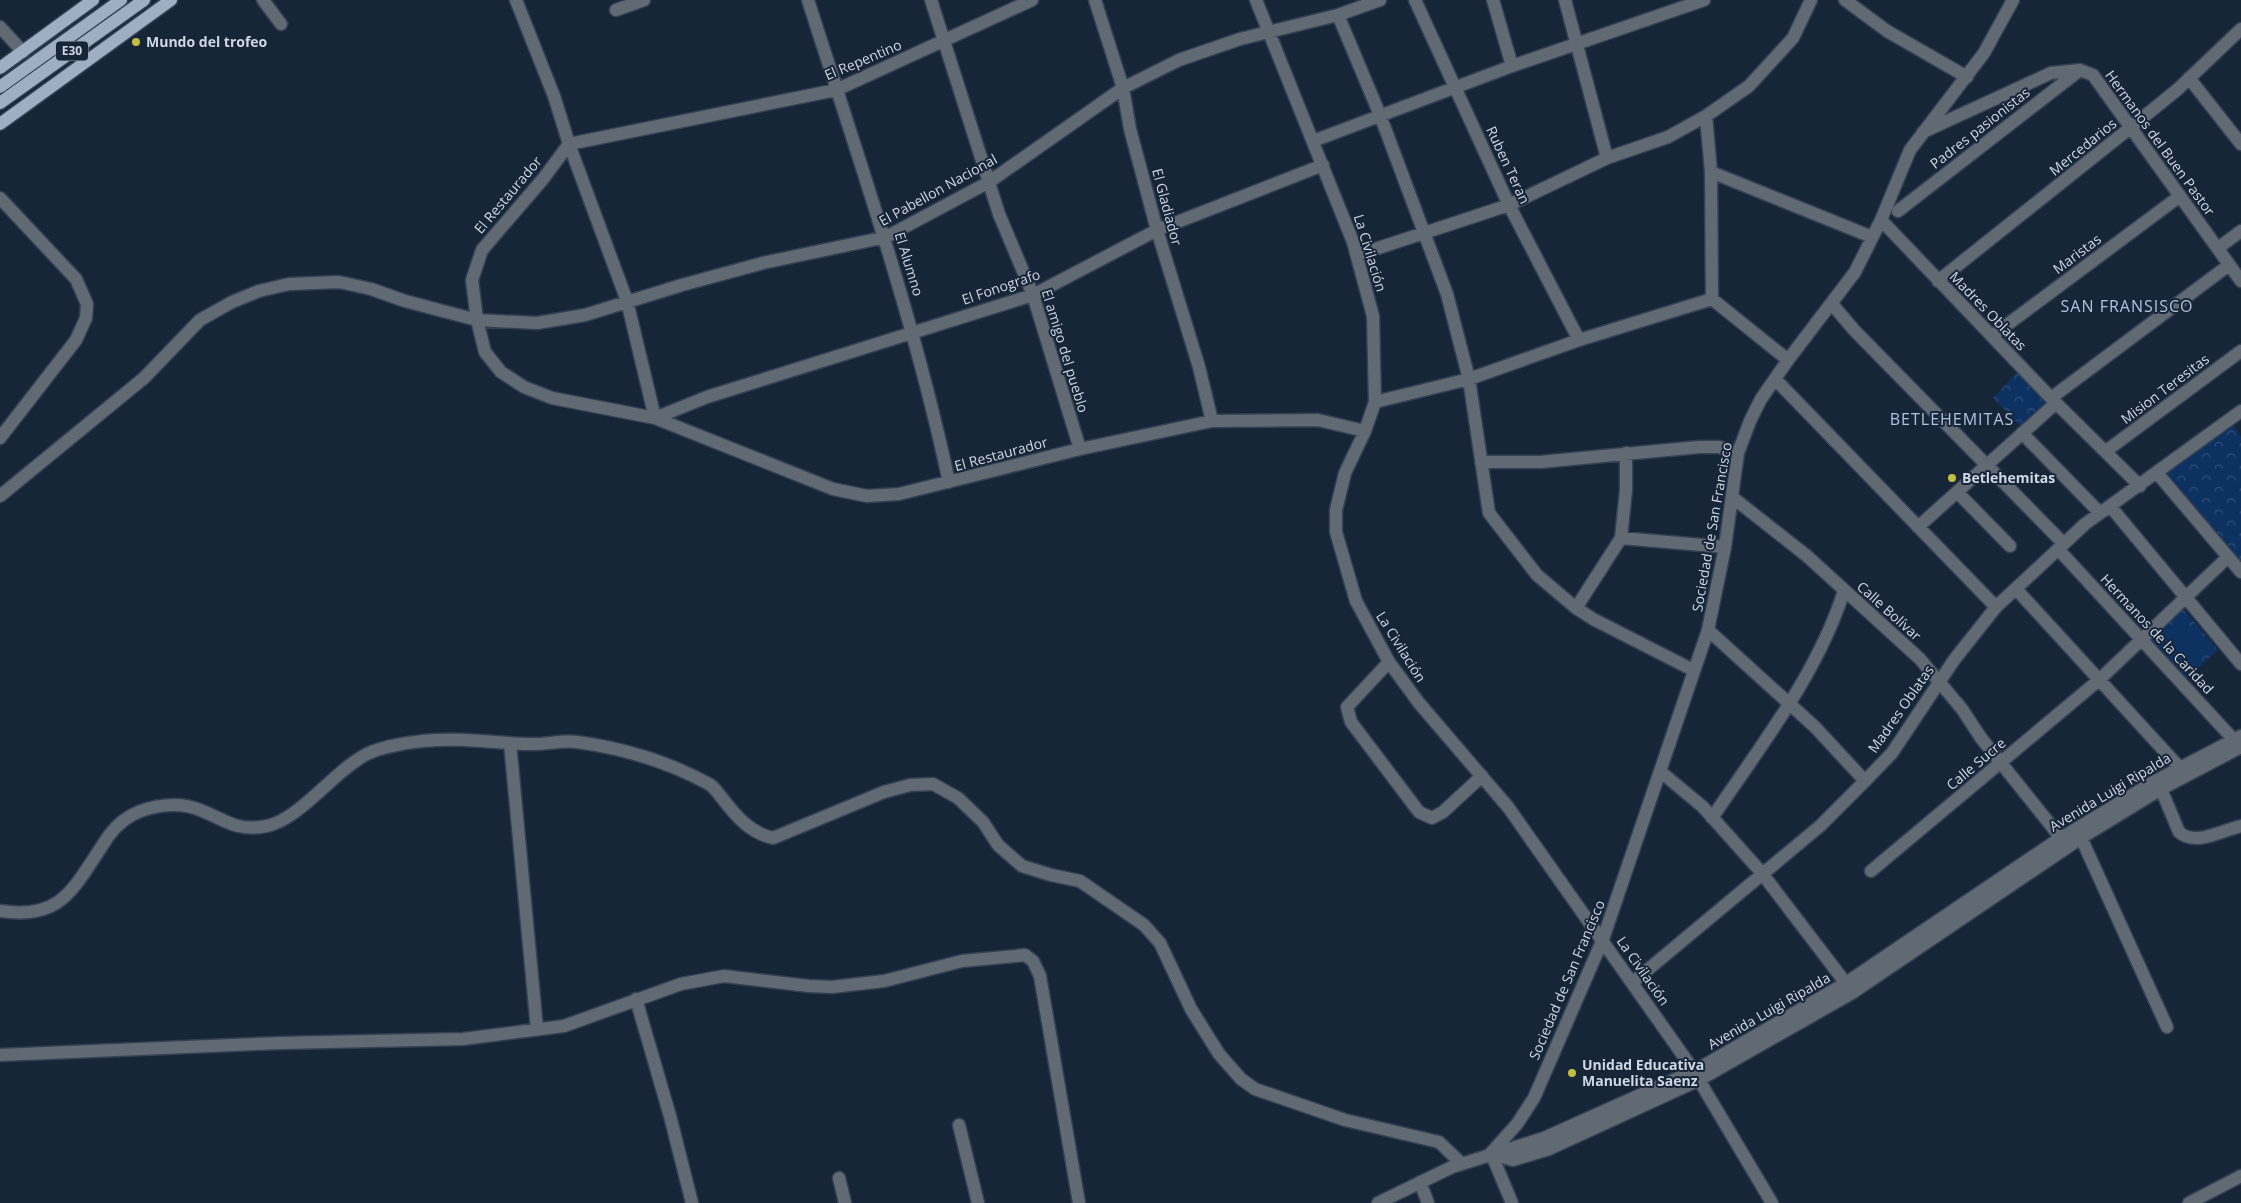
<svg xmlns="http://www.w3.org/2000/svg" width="2241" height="1203" font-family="'Open Sans',sans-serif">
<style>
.forest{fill:url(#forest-crowns)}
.pitch{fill:#0d3161}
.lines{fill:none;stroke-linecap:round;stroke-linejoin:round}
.minor-casing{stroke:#344154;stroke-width:15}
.major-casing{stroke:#344154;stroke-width:15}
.minor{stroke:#616973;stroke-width:12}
.major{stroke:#9faec3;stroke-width:12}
.poi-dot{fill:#c3bd3f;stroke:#172538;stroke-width:2}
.labels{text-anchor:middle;stroke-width:4;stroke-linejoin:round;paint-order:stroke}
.shield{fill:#172538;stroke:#97a2b0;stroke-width:1}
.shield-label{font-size:12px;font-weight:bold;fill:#ced7e4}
.poi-label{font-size:14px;font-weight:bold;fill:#ced7e4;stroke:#172538;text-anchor:start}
.street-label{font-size:14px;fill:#ced7e4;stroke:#172538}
.quarter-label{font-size:16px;letter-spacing:1px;fill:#b0c2db;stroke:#172538}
</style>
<defs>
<pattern id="forest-crowns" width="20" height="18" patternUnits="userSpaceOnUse" patternTransform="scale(1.25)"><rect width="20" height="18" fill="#0d3161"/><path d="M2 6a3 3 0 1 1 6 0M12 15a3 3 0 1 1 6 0" fill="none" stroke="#2f4e78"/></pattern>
</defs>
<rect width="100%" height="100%" fill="#172538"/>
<!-- forest -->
<path class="forest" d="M2022,367l34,36 -31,28 -32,-33z
M2229,419l12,18v130l-84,-94z
M2179,604l39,46 -35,32 -40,-44z"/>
<!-- pitch -->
<path class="pitch" d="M2185,613l7,7 -7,6 3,2 6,-5 5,6 -29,26 -6,-7 6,-6 -2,-2 -6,5 -6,-6z
M2201,634l8,8 -18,16 -8,-8z"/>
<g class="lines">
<!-- minor casing -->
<g class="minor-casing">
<path id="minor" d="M263,0l18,24
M516,0l38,96 15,48 58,157 28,117 178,71 34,7 32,-2 181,-45 132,-28 106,-1 47,11
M808,0c51,160 106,318 141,482
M931,0l68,214 34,81 47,154
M1095,0l28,88 7,41 27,101 42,137 13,54
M1256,0l97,242 20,74 2,86 -10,29 -20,42 -9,37v22l20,69 33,61 30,41 89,104 186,264
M1415,0l94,205 70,135
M1493,0l19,66
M1565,0l42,158
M1845,0l42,31 80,46
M616,10l28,-10
M1338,15l42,100 67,179 22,85 20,134 48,62 39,33 17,11 100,51
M0,27l23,25
M2189,78l52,66
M1706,116l5,56 1,127 76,61
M1923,132l128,-59 29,-3 13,5 148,206
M1313,141l199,-75 192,-66
M569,144l-26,35 -61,71 -10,30 5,40 8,32 16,20 23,15 28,11 103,20 52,-21 326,-102 124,-65 166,-65
M569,144l267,-54 196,-90
M1711,172l161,65
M0,198l76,81 11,25 -1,14 -10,22 -76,98
M1898,211l182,-141
M1881,220l170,178 89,88
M2218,248l23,-17
M1357,255l152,-50 98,-47 61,-21 38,-21 43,-30 44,-48 18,-38
M1938,281l192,-153 48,-39 63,-60
M1832,304l22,26 210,214
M1992,336l188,-140
M1775,379l221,228
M2051,398l178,-133
M1375,402l94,-23 110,-39 133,-41
M2022,433l78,80
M2106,451l135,-100
M1481,462h59l159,-15h20l19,6
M2157,473l84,99
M1957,492l53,54
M0,496l144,-118 56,-58 32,-18 27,-11 30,-7 50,-2 32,7 34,12 72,19 60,3 48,-8 97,-30 81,-22 123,-26 103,-55 134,-94 56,-28 61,-21 98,-24 42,-15
M1732,497l75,59 113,103 42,50 19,29 80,100
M2110,506l131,158
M1918,527l138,-124
M1621,538l104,9
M2058,549l176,191
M2016,589l164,179 3,6
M1576,608l45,-70 5,-48v-37
M1708,630l107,97 50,54
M1389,662l-42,45 4,15 68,90 13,6 11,-6 39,-36
M510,743l27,286
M1661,772l42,35 58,65 90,118
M2161,789l18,43c17,15 43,-2 62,-6
M1712,818c49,-73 105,-143 132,-227
M2078,831l89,196
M1871,871l228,-191 129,-123
M0,911c60,9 72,-20 102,-65 7,-12 17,-24 30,-31 19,-10 48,-14 68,-5 26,10 36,22 67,16 33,-7 68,-56 100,-72 16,-8 38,-11 56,-13 39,-4 68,2 106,3 15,1 32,-4 48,-2 44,6 91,20 130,41 7,3 11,10 15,15 14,18 28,35 51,40l111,-46 26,-7 23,-1 25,14 25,24 15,23 24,21 29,9 29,6 64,44 16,18 31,66 28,45 22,25 14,10 90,31 94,22 23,22
M1633,982l187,-156 45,-45 27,-28 62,-93 42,-53 89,-83 156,-113
M636,999l34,117 22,87
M0,1055l280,-12 183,-4 101,-13 117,-42 43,-8 85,10 23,1 52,-6 78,-20 63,-6 8,6 7,15 39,227
M1699,1080l73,123
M959,1125l19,78
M1491,1153l26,-29 17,-26 69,-159 105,-309 17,-83 13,-94 12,-32 11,-22 27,-39 67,-88 26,-52 29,-70 74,-97 29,-53
M1491,1153l22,7 36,-11 150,-69 153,-87 229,-155 80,-49 80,-42
M1491,1153l21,50
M839,1178l6,25
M1420,1182l8,21
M1378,1203l74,-36 92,-29 154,-69 148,-86 207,-140 104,-63 84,-44
M2189,1203l52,-27"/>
</g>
<!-- major casing -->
<g class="major-casing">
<path id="major" d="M0,68l93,-68
M0,87l121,-87
M0,103l144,-103
M0,124l171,-124"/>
</g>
<!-- minor -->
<use href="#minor" class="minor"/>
<!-- major -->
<use href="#major" class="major"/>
</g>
<!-- markers -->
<g class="poi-dot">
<circle cx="136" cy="42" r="5"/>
<circle cx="1952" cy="478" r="5"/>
<circle cx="1572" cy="1073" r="5"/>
</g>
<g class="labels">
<!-- shield labels -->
<rect class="shield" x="56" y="41.5" width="32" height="19" rx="4"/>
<g class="shield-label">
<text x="72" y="55">E30</text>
</g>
<!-- poi labels -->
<g class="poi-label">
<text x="146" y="47">Mundo del trofeo</text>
<text x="1962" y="483">Betlehemitas</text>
<text x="1582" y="1070">Unidad Educativa<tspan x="1582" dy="16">Manuelita Saenz</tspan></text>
</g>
<!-- street labels -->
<g class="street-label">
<text transform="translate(863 60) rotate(-23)" y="5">El Repentino</text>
<text transform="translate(1980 128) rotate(-38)" y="5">Padres pasionistas</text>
<text transform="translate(2160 143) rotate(54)" y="5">Hermanos del Buen Pastor</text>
<text transform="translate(2083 147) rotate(-39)" y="5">Mercedarios</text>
<text transform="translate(1508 165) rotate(65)" y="5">Ruben Teran</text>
<text transform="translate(938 190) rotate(-29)" y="5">El Pabellon Nacional</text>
<text transform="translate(508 195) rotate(-50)" y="5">El Restaurador</text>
<text transform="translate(1167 207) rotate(75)" y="5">El Gladiador</text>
<text transform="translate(1370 253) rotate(73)" y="5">La Civilación</text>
<text transform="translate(2077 254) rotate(-37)" y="5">Maristas</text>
<text transform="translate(909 264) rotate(73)" y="5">El Alumno</text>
<text transform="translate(1001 287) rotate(-19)" y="5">El Fonografo</text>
<text transform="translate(1988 311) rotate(46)" y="5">Madres Oblatas</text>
<text transform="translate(1065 351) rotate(73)" y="5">El amigo del pueblo</text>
<text transform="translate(2165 389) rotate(-37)" y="5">Mision Teresitas</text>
<text transform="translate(1001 454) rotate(-15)" y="5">El Restaurador</text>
<text transform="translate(1712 527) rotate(-80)" y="5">Sociedad de San Francisco</text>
<text transform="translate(1889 611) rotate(42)" y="5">Calle Bolívar</text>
<text transform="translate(2157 634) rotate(47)" y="5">Hermanos de la Caridad</text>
<text transform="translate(1401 647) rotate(58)" y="5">La Civilación</text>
<text transform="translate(1901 709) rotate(-55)" y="5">Madres Oblatas</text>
<text transform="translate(1976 764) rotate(-40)" y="5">Calle Sucre</text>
<text transform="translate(2110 792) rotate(-31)" y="5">Avenida Luigi Ripalda</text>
<text transform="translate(1643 971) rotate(55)" y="5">La Civilación</text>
<text transform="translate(1567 980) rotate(-67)" y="5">Sociedad de San Francisco</text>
<text transform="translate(1769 1011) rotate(-30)" y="5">Avenida Luigi Ripalda</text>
</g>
<!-- quarter labels -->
<g class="quarter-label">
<text x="2127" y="312">SAN FRANSISCO</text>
<text x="1952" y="425">BETLEHEMITAS</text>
</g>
</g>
</svg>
